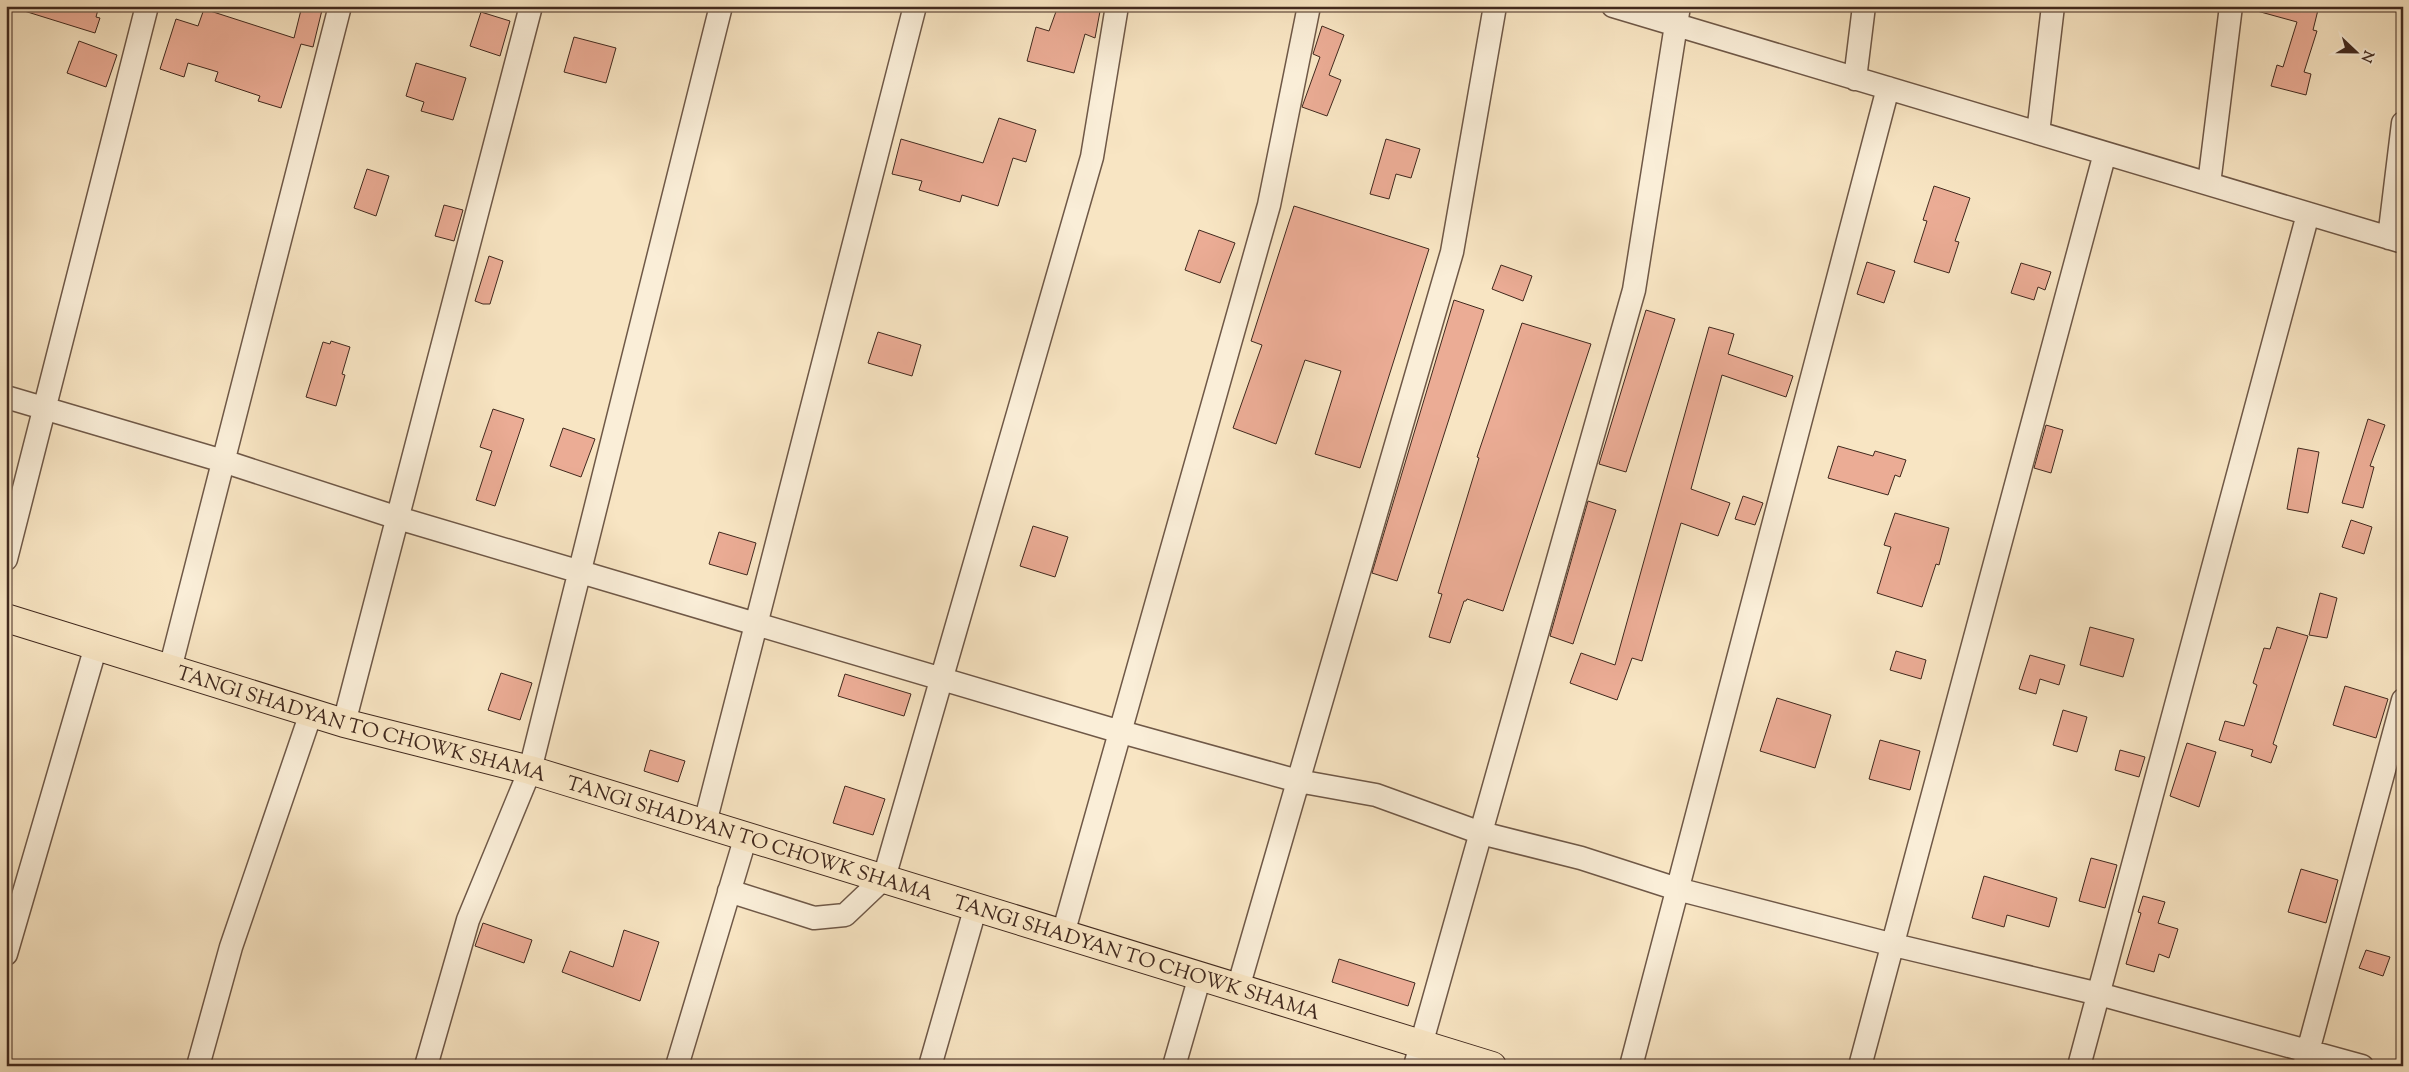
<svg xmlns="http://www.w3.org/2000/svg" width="2409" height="1072" font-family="'Sorts Mill Goudy',serif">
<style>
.building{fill:#ebac95;stroke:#41291e}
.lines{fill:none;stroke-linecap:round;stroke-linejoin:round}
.street-casing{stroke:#6f5847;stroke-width:25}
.primary-casing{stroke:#41291e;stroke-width:30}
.street{stroke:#faeed8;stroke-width:22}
.primary{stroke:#f8e5c3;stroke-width:28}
.labels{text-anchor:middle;stroke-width:4.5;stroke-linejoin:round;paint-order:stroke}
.street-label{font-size:20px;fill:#41291e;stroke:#faeed8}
</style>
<rect width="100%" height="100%" fill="#f8e5c3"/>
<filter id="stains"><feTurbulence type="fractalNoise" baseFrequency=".004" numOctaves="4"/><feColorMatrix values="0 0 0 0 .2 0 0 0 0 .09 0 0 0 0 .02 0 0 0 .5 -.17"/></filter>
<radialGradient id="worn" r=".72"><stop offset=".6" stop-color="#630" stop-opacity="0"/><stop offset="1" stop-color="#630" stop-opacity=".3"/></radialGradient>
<!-- building -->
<path class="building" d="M22,6h77l-3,11 4,1 -5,15 -74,-23z
M302,6h21l-10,41 -12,-3 -20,64 -23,-7 2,-5 -45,-15 3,-9 -30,-9 -4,14 -24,-8 16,-50 22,7 6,-17 90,29z
M1058,6h43l-6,32 -10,-4 -11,39 -47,-12 9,-34 13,4z
M2257,6h62l-6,24 4,1 -13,41 7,2 -5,21 -35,-9 6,-21 6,2 14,-45 -40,-11z
M481,12l29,9 -10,35 -30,-10z
M1322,26l22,9 -15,40 12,5 -14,36 -25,-9 18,-50 -7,-3z
M574,37l42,11 -10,35 -42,-11z
M79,41l38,14 -11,32 -39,-14z
M416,63l50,15 -13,42 -32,-9 3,-9 -18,-6z
M999,118l37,12 -10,32 -13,-4 -15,48 -36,-11 -2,7 -41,-12 3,-9 -30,-7 9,-35 82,24z
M1386,139l34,10 -9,29 -15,-4 -7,25 -19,-5z
M367,169l22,7 -13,40 -22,-8z
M1934,186l36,12 -15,43 4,1 -10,31 -35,-11 13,-41 -4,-1z
M444,205l19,5 -9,31 -19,-5z
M1294,206l135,43 -69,219 -45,-14 26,-83 -36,-11 -29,84 -43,-16 29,-83 -11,-4z
M1199,230l36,13 -15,40 -35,-13z
M489,256l14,5 -13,43h-7l-8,-3z
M1867,262l28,9 -11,32 -27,-9z
M2021,263l30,9 -6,18 -7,-3 -4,13 -23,-7z
M1501,265l31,11 -9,25 -31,-12z
M1454,300l30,10 -87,271 -25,-8z
M1646,310l29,9 -49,153 -27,-8z
M1522,323l69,21 -88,267 -36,-12 -1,2h-2l-14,42 -21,-6 13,-43 -4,-1 41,-135 -2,-1z
M1709,327l25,7 -6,20 65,22 -7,21 -64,-22 -31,114 39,14 -12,33 -37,-13 -39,138 -10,-3 -15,42 -47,-17 11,-30 34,12z
M878,332l43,13 -9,31 -44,-13z
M331,341l19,6 -8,27 3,1 -9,31 -30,-9 17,-55 7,2z
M493,409l31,10 -29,87 -19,-6 16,-49 -12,-4z
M2368,419l17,6 -15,41 4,1 -11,41 -21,-5z
M2046,425l17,5 -12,43 -17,-5z
M563,428l32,11 -14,38 -31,-11z
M1838,446l35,10 2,-5 31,9 -6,17 -5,-2 -7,20 -60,-17z
M2298,448l21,4 -11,61 -21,-4z
M1743,496l20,7 -8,22 -20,-6z
M1588,501l28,9 -43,134 -23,-8z
M1895,513l54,15 -10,37 -3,-1 -14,43 -45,-14 14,-46 -7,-2z
M2351,520l21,7 -8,27 -22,-7z
M1033,526l35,11 -13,40 -35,-11z
M719,532l37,11 -9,32 -38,-11z
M2320,593l17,5 -10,40 -18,-3z
M2090,627l44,12 -11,38 -43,-12z
M2277,627l31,9 -35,108 4,2 -6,17 -20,-7 2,-6 -34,-10 6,-19 19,5 13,-41 -4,-2 11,-35 6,1z
M1896,651l30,9 -5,19 -31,-9z
M2030,655l35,10 -6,20 -19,-6 -4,15 -17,-5z
M501,673l31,10 -12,37 -32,-10z
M845,674l66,20 -7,22 -66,-20z
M2345,686l43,13 -12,39 -43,-13z
M1777,698l54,17 -16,53 -55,-17z
M2063,710l24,7 -10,35 -24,-7z
M1880,740l40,11 -10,39 -41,-11z
M2187,743l29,9 -17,55 -29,-11z
M650,750l35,11 -7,21 -34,-11z
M2120,750l25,7 -6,20 -24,-7z
M845,786l40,13 -12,36 -40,-12z
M2091,858l26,7 -12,43 -26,-7z
M2301,869l37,11 -12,43 -38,-11z
M1984,876l73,22 -8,29 -42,-12 -3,12 -32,-9z
M2143,896l22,6 -7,21 20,6 -9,29 -10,-4 -5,18 -28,-8 15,-51 -3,-1z
M483,923l49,17 -8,23 -49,-17z
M624,930l35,12 -19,59 -78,-29 8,-21 43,16z
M2366,950l24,7 -7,19 -24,-8z
M1339,959l76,24 -7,23 -76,-24z"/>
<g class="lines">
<!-- street casing -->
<g class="street-casing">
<path id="street" d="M1613,6l790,236
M1855,79l9,-73
M2038,133l15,-127
M2209,184l22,-178
M2389,238l14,-115
M6,397l217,64 175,57 716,212 184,51 78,14 105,38 100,25 96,31 217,56 205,49 263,72
M6,559l141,-553
M170,669l170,-663
M344,723l187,-717
M705,823l210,-817
M729,891l85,27 31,-3 39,-37 208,-721 25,-151
M1063,934l206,-729 40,-199
M6,954l90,-308
M1238,988l214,-736 43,-246
M198,1066l33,-119 80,-234
M426,1066l42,-146 62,-150 191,-764
M677,1066l69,-230
M930,1066l46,-160
M1174,1066l26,-90
M1415,1066l219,-776 45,-284
M1631,1066l257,-978
M1860,1066l245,-913
M2079,1066l229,-852
M2304,1066l99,-366"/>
</g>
<!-- primary casing -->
<g class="primary-casing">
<g id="primary">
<path id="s1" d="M6,618l338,105 186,47 962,296"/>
</g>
</g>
<!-- street -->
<use href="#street" class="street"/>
<!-- primary -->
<use href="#primary" class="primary"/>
</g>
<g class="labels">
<!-- street labels -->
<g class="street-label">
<text dy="7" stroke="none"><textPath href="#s1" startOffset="371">TANGI SHADYAN TO CHOWK SHAMA</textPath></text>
<text dy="7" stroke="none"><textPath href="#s1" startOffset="776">TANGI SHADYAN TO CHOWK SHAMA</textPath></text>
<text dy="7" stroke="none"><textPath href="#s1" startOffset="1181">TANGI SHADYAN TO CHOWK SHAMA</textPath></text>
</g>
</g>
<!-- margin -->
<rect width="2409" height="1072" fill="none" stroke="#f8e5c3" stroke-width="25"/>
<rect x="8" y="8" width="2394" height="1057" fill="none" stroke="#41291e" stroke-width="2.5"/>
<rect x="12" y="12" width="2384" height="1047" fill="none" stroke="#41291e"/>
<!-- north arrow -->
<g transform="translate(2356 52) rotate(112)" stroke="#faeed8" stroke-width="4" paint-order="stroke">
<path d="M0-4L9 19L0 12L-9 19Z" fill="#41291e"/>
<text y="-8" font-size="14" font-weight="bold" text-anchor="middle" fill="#41291e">N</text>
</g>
<rect width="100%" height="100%" filter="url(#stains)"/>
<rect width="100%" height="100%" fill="url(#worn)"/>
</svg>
